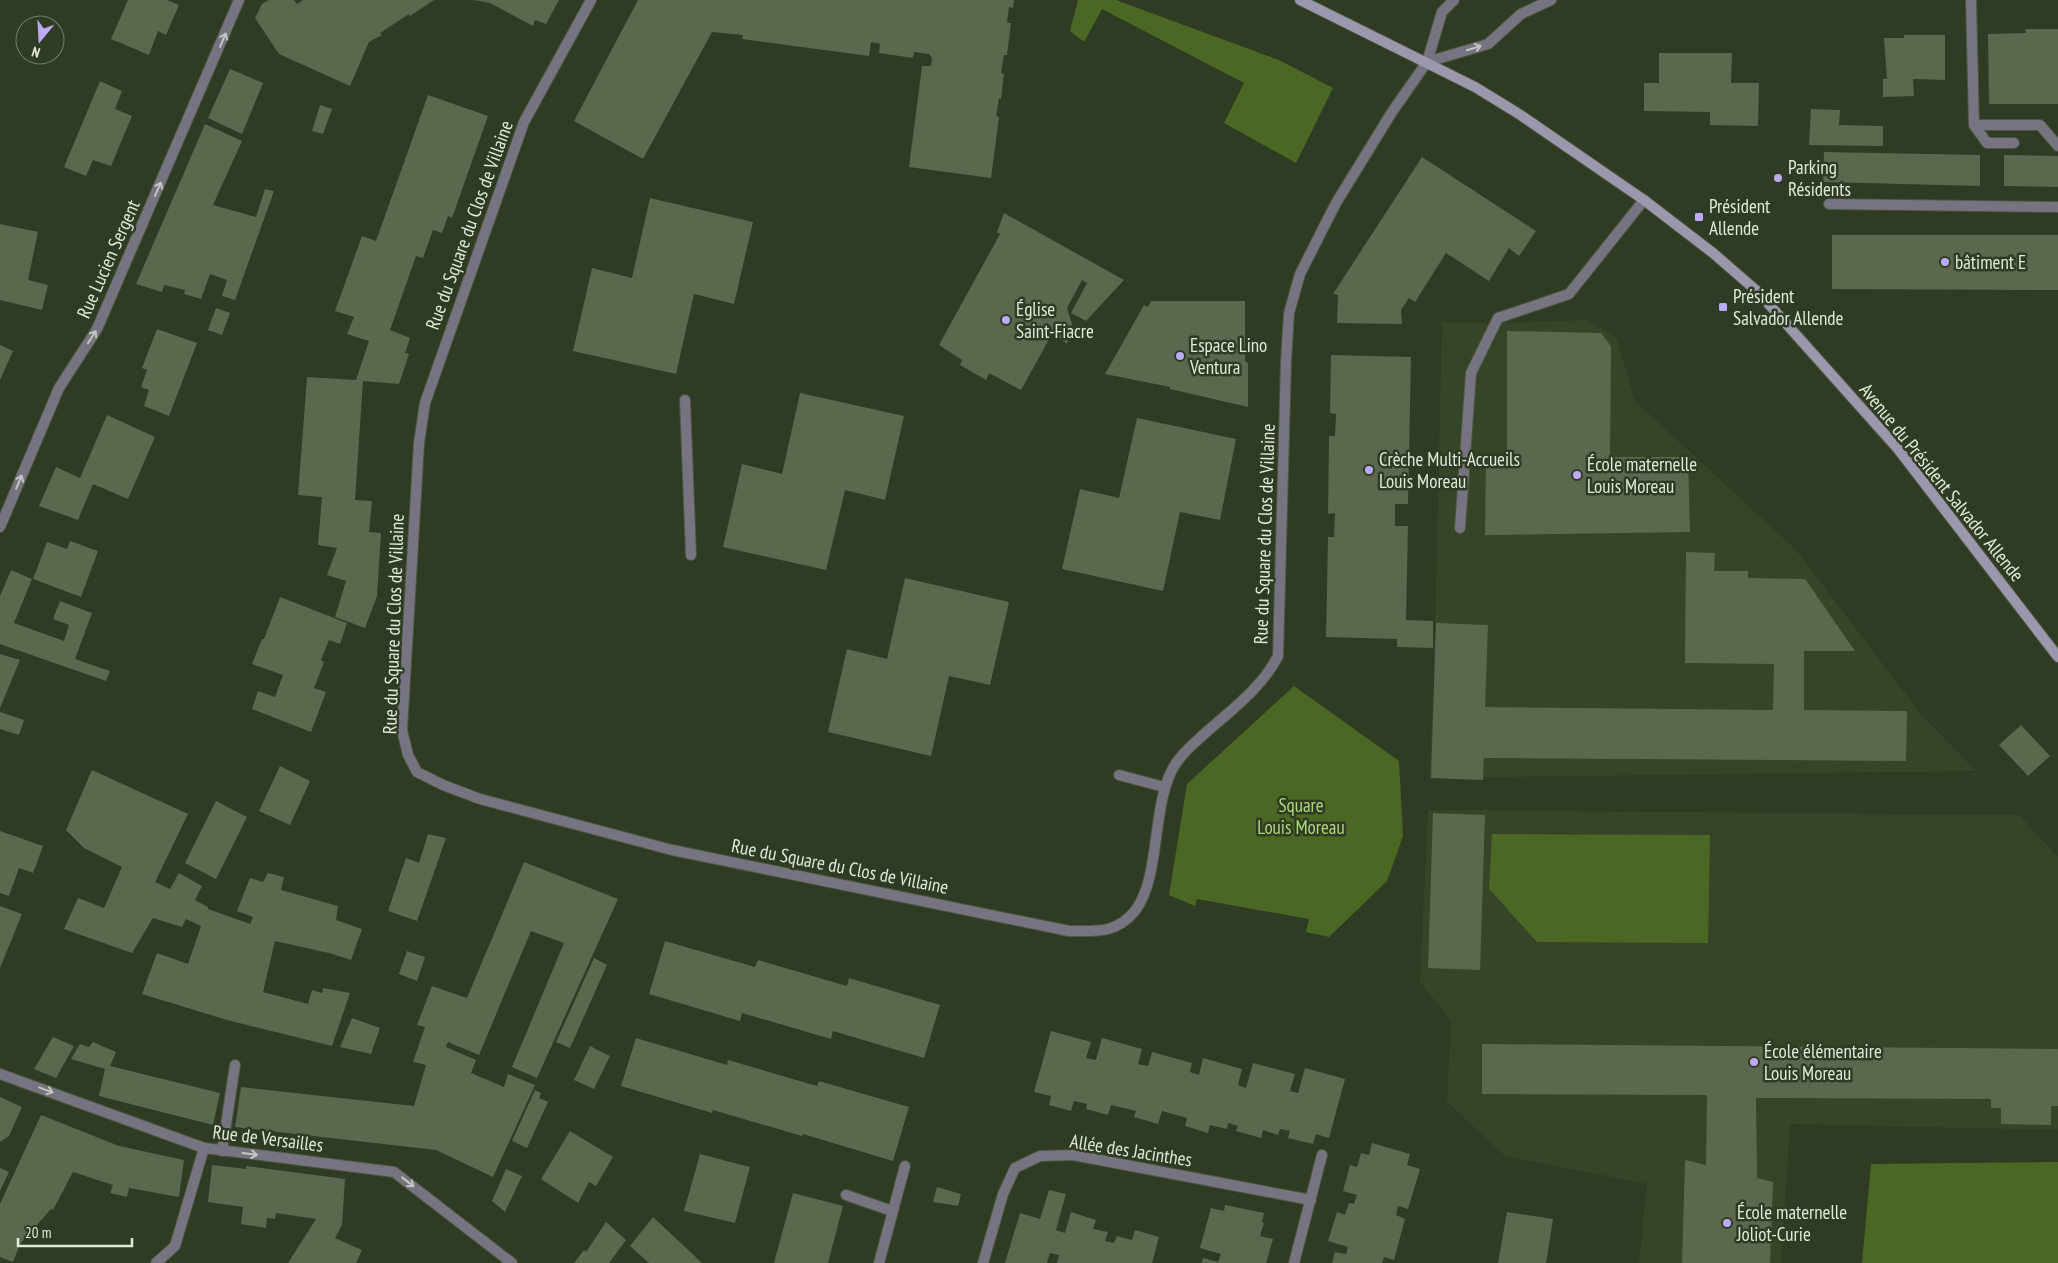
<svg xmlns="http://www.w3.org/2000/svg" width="2058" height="1263" font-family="'PT Sans Narrow',sans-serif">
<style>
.built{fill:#364527}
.green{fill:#4a6724}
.building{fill:#5b684e}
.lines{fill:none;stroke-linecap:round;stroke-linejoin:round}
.lane-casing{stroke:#4b573f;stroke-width:12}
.street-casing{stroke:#4b573f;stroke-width:12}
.secondary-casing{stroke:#4b573f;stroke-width:12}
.lane{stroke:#777481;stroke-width:10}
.street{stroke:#777481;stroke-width:10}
.secondary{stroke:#9b97ac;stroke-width:10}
.oneway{stroke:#c1c6bf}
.poi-dot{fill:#bbaaf6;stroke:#2f3b22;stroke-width:2}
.labels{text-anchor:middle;stroke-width:5;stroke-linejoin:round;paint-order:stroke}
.poi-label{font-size:19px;fill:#e1e9da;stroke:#2f3b22;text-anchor:start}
.street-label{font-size:19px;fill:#e1e9da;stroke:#2f3b22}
.park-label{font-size:19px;fill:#aeda7c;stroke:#2f3b22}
</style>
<rect width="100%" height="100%" fill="#2f3b22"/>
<!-- built -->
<path class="built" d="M1587,320l29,17 19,64 161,149 124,163 56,58 -547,7 5,-95 8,-361 60,1z
M1428,810l591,5 39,42v273l-268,-6 -9,139h-142l8,-79 -142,-28 -58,-54 4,-81 -31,-39z"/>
<!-- green -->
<path class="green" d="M1078,0h38l163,60 54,28 -37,75 -72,-40 20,-40 -142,-74 -18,33 -14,-11z
M1294,686l105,75 4,75 -16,45 -58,56 -23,-5 3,-13 -112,-20 -2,7 -26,-11 18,-111z
M1492,834l218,1 -2,108 -171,-1 -48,-53z
M2058,1162v101h-196l9,-99z"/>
<!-- building -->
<path class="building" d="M128,0h39l12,5 -13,30 -8,-4 -9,24 -38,-16z
M269,0h25l3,4 6,-4h131l-24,16 -1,-2 -29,19 2,2 -13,7 -19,44 -71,-32 -24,-36 7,-14z
M474,0h85l-13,24 -11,-4 -2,6 -43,-23z
M638,0h376l-1,8 -4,-1 -2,16h4l-4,32h-3l-3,18 3,1 -3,25 -2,-1 -3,18 3,1 -8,61 -82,-11 13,-101h9l1,-8 -3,-4 -15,-2 -1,6 -34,-5 1,-9 -9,-2 -2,14 -127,-17 1,-4 -31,-3 -69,127 -69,-38z
M2025,29h33v75h-69l-1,-70 38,-1z
M1904,35h41v45l-32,-1 1,17 -31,1v-18h4l-3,-41h20z
M1659,53h73l-1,30h28l-1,43 -48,-1v-13l-66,-1v-28h15z
M230,69l33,14 -21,51 -34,-16z
M100,81l22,10 -7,18 17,7 -21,50 -18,-6 -7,16 -22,-9z
M428,95l60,21 -36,102 -4,-2 -6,17 -9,-3 -10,28 -7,-2 -26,74 20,8 -5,15 4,1 -10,30 -36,-3 -8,119 17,1 -3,31 12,1 -4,63 -12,32 -30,-11 11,-36 -19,-6 10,-27 -19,-3 4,-48 -24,-2 9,-118 49,3 13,-39 -22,-7 7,-17 -19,-6 27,-75 14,5z
M320,105l12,4 -9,25 -11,-3z
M1811,109l29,1 -1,15 44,1v20l-74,-1z
M205,124l37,17 -29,64 43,12 9,-28 9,2 -39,109 -13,-4 5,-16 -17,-6 -9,25 -17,-5 1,-4 -21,-5 -2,7 -26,-8z
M1824,152l156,3v31l-157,-4z
M2004,155l54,1v31l-54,-1z
M1422,157l114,74 -17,25 -10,-8 -20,33 -43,-28 -31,49 -6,-4 -8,12 1,14 -65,-1 1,-28 -5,-1z
M650,198l103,24 -19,82 -40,-10 -18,80 -103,-23 19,-83 40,10z
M1004,213l120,67 -38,41 -15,-8 16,-30 -5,-3 -15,28 5,16 -5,20 -14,-12 -32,58 -32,-17 -3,7 -26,-15 2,-5 -23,-15 61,-111 -3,-2z
M0,224l38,8 -10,48 20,5 -6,25 -42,-10z
M1832,235h226v55l-226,-1z
M1151,301h94v60l3,2v44l-78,-18v-2l-65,-13 39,-69 4,2z
M216,308l14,5 -8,22 -14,-5z
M157,329l40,14 -28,73 -25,-10 5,-16 -8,-3 6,-17 -5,-2z
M1507,331l94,2 10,13 -1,111h78l2,75 -205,3 1,-74h21z
M0,345l13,6 -13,29z
M1331,355l80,2 -3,147h-13v22h13l-2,94 27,1v27l-36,-1v-8l-71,-2 2,-100h6l1,-24 -7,1 1,-78h6l1,-22 -6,-1z
M800,393l104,23 -19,84 -40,-10 -19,80 -103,-23 19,-83 40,10z
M107,415l48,22 -27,62 -35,-15 -15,36 -39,-14 17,-39 24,11z
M1137,418l99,21 -16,81 -40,-8 -17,79 -101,-22 18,-80 39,9z
M70,541l28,10 -17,46 -48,-18 14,-37 20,7z
M1686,552l29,1 -1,18h34v7l57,1 50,72h-51v59l103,1 -1,50 -422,-3v-7l-1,29 -52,-2 5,-155 52,2 -3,82 288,3 1,-46 -89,-1z
M11,570l21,9 -18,44 50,18 5,-16 -16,-6 7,-18 32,12 -17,46 35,12 -4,10 -106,-37v-48z
M905,578l104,24 -19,83 -41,-9 -18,80 -103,-24 19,-83 40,10z
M280,597l67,26 -7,21 -11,-4 -8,20 3,2 -10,26 12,4 -15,40 -59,-23 6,-18 17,6 8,-22 -31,-11 10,-25h2z
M0,654l20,6 -20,48z
M0,712l24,8 -5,15 -19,-6z
M2021,725l29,31 -22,20 -29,-31z
M280,766l30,15 -20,44 -31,-14z
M92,770l96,44 -33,68 15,7 9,-16 23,13 -7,14 13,7v2l42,15 3,-7 -16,-6 13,-33 13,4 5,-9 16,4 -3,13 57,16 -2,14 26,9 -11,31 -22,-7 -54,-12 -12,51 45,12 4,-14 10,3 1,-5 27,5 -18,53 -105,-26 -85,-26 15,-41 31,11 13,-38 -15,-7 -4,8 -29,-9 -21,35 -68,-24 14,-31 26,10 18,-41 -38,-19 -18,-18z
M216,801l31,16 -31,62 -31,-16z
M1433,813l52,2 -5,155 -52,-2z
M0,831l43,15 -10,27 -14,-5 -10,28 -9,-3z
M428,834l18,4 -29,83 -29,-10 18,-53 13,5z
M524,862l94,37 -81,179 -25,-11 52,-124 -33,-12 -52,124 -31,-13 -2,5 30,13 -5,13 33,14 4,-13 27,11 -42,92 -57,-27 -201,-23 6,-40 173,19 12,-41 -13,-3 12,-35 -8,-2 15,-39 35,12z
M0,906l22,8 -22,54z
M665,941l90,26 3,-7 89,26 2,-8 91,27 -16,53 -91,-27 -2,8 -89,-26 -2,8 -91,-27z
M407,951l18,6 -8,24 -18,-7z
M594,958l13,7 -37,83 -14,-6z
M352,1018l28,10 -9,26 -31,-7z
M1051,1031l40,11 -5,16 10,2 6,-22 40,11 -4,15 10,2 4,-14 40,11 -2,9 9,3 4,-17 39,11 -4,16 8,3 7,-25 42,11 -5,17 8,2 7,-25 40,11 -16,59 -13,-4 -3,10 -25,-6 2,-7 -10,-2 -2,6 -15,-5 -2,8 -25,-7 2,-5 -10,-3 -1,6 -17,-4 -2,8 -23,-7 2,-8 -25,-7 -4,13 -24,-7 2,-6 -25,-6 -3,10 -22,-6 1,-5 -13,-3 -3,10 -22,-6 2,-9 -17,-4z
M53,1037l21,9 -18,32 -22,-9z
M636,1038l91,27 1,-5 89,26 2,-5 90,26 -16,54 -90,-27 -1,2 -89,-26 -1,3 -91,-27z
M93,1042l23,10 -6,14 110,27 -7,32 -114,-29 6,-27 -34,-10 9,-15 9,3z
M1482,1044l576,5v57h-7v19l-50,-1v-16h-10v-9l-235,-1 1,80 16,4 -3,81h-88l3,-103 21,5 1,-70 -225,-1z
M590,1046l20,10 -16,33 -20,-9z
M535,1090l6,3 -2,5 9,4 -21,46 -15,-7z
M0,1097l22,10 -13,29 -9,6z
M41,1115l78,31 65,14 -5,37 -50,-9 -2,9 -17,-4 3,-8 -40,-13 -20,38 -2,-1 -31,35 -7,18 -13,-5v-53z
M570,1131l43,26 -17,29 -7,-4 -11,21 -37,-24z
M1372,1143l38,11 -3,11 13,4 -12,40 -10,-3 -2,9 9,4 -11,41 -10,-3 -2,6h-50l3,-11 11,2 2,-7 -20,-6 9,-29 8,3 4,-12 5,1 3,-9 -14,-4 7,-26 7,2 4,-14 8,2z
M700,1154l50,13 -15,56 -51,-12z
M212,1165l34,4v-3l99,13 -3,46 -7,13 27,12 -6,13h-68l28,-44 -40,-6 -1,6 -8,-1 -1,10 -25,-4 2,-17 -35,-5z
M0,1168l9,4 -9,19z
M506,1169l16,7 -17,36 -13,-11z
M937,1187l24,7 -3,12 -25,-4z
M1049,1190l17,4 -10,36 9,3 6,-21 25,8 -3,9 15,3 -3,9 9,2 3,-7 15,4 3,-10 24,7 -7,26h-95l2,-8 -9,-2 -3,10h-42l15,-50 20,6z
M793,1193l50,13 -15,57h-54z
M1225,1205l39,8 -2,9 2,1 -4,13 13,3 -7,24h-64l1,-5 15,4 3,-8 -21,-6 11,-40 13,3z
M1507,1212l46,7 -7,44h-48z
M653,1217l49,46h-53l-19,-17z
M606,1222l20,18 -17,23h-35l10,-13 2,2z"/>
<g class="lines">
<!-- lane casing -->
<g class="lane-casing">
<path id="lane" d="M1971,0l3,125h66l18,21
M1974,125l13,18h27
M1829,204l229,3
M685,400l6,155
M1460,528l11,-155 27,-55 71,-24 75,-94
M1119,775l45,12
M222,1151l13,-86
M846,1195l46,16
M156,1263l19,-17 29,-98
M879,1263l26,-97"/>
</g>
<!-- street casing -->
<g class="street-casing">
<path id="street" d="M591,0l-67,122 -99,281 -6,40 -17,287 6,25 9,17 26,13 37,14 192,51 397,81c27,0 47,3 66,-20 25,-33 17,-99 36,-139 7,-15 19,-25 32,-37 26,-23 59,-47 75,-79l8,-295 3,-48 11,-39 36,-71 56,-91 35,-50 15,-50 12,-12
M1427,62l61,-18 33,-30 30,-14
M0,527l59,-139 38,-59 142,-329
M0,1074l204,74 190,24 118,91
M983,1263l20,-69 12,-26 25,-12 33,-1 238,45
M1294,1263l28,-108"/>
</g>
<!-- secondary casing -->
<g class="secondary-casing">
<path id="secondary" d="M1300,0l175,87 44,27 125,86 69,53 45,39 140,157 160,208"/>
</g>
<!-- lane -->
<use href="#lane" class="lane"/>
<!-- street -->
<use href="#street" class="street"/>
<!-- secondary -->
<use href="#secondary" class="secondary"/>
</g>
<!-- one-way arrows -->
<defs><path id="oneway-shaft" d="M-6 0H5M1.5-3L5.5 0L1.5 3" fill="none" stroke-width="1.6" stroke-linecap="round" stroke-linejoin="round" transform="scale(1.25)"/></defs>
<g class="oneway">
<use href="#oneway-shaft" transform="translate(223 40) rotate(-67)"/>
<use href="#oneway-shaft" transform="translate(1474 48) rotate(-17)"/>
<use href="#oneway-shaft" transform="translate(158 189) rotate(-66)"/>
<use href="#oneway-shaft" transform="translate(92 337) rotate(-57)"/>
<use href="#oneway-shaft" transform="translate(19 482) rotate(-67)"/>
<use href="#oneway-shaft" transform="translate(46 1090) rotate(20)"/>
<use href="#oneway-shaft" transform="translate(250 1154) rotate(7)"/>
<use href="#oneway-shaft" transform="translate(408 1182) rotate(38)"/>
</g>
<!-- markers -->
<g class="poi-dot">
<circle cx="1778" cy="178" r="5"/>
<rect x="1694" y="212" width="10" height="10" rx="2.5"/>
<circle cx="1945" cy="262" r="5"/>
<rect x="1718" y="302" width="10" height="10" rx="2.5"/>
<circle cx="1006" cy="320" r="5"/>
<circle cx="1180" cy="356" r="5"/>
<circle cx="1369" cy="470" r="5"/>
<circle cx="1577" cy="475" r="5"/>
<circle cx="1754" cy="1062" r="5"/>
<circle cx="1727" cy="1223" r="5"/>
</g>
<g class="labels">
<!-- poi labels -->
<g class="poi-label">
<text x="1788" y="174">Parking<tspan x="1788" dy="22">Résidents</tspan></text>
<text x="1709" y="213">Président<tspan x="1709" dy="22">Allende</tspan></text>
<text x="1955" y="269">bâtiment E</text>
<text x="1733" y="303">Président<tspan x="1733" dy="22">Salvador Allende</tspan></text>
<text x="1016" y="316">Église<tspan x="1016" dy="22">Saint-Fiacre</tspan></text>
<text x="1190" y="352">Espace Lino<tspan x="1190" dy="22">Ventura</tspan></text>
<text x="1379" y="466">Crèche Multi-Accueils<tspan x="1379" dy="22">Louis Moreau</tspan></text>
<text x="1587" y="471">École maternelle<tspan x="1587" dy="22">Louis Moreau</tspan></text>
<text x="1764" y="1058">École élémentaire<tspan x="1764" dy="22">Louis Moreau</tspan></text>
<text x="1737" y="1219">École maternelle<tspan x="1737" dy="22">Joliot-Curie</tspan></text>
</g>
<!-- street labels -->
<g class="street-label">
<text transform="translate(469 225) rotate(-70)" y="7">Rue du Square du Clos de Villaine</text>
<text transform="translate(108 259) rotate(-66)" y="7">Rue Lucien Sergent</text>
<text transform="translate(1942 482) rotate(51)" y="7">Avenue du Président Salvador Allende</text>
<text transform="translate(1264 534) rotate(-88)" y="7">Rue du Square du Clos de Villaine</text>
<text transform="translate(393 624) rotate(-88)" y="7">Rue du Square du Clos de Villaine</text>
<text transform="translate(840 866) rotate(11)" y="7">Rue du Square du Clos de Villaine</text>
<text transform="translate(268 1138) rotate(7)" y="7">Rue de Versailles</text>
<text transform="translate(1131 1150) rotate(9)" y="7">Allée des Jacinthes</text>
</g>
<!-- park labels -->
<g class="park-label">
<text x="1301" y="812">Square<tspan x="1301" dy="22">Louis Moreau</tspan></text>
</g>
</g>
<!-- north arrow -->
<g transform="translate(40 40) rotate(198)"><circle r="24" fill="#2f3b22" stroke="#76816c"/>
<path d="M0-4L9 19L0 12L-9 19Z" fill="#bbaaf6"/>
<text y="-8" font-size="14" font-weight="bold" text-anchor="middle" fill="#e1e9da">N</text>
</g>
<!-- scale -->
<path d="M18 1238v8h114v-8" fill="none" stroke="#e1e9da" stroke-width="2.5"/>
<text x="25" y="1238" font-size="15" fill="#e1e9da" stroke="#2f3b22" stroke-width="4" paint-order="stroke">20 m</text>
</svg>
